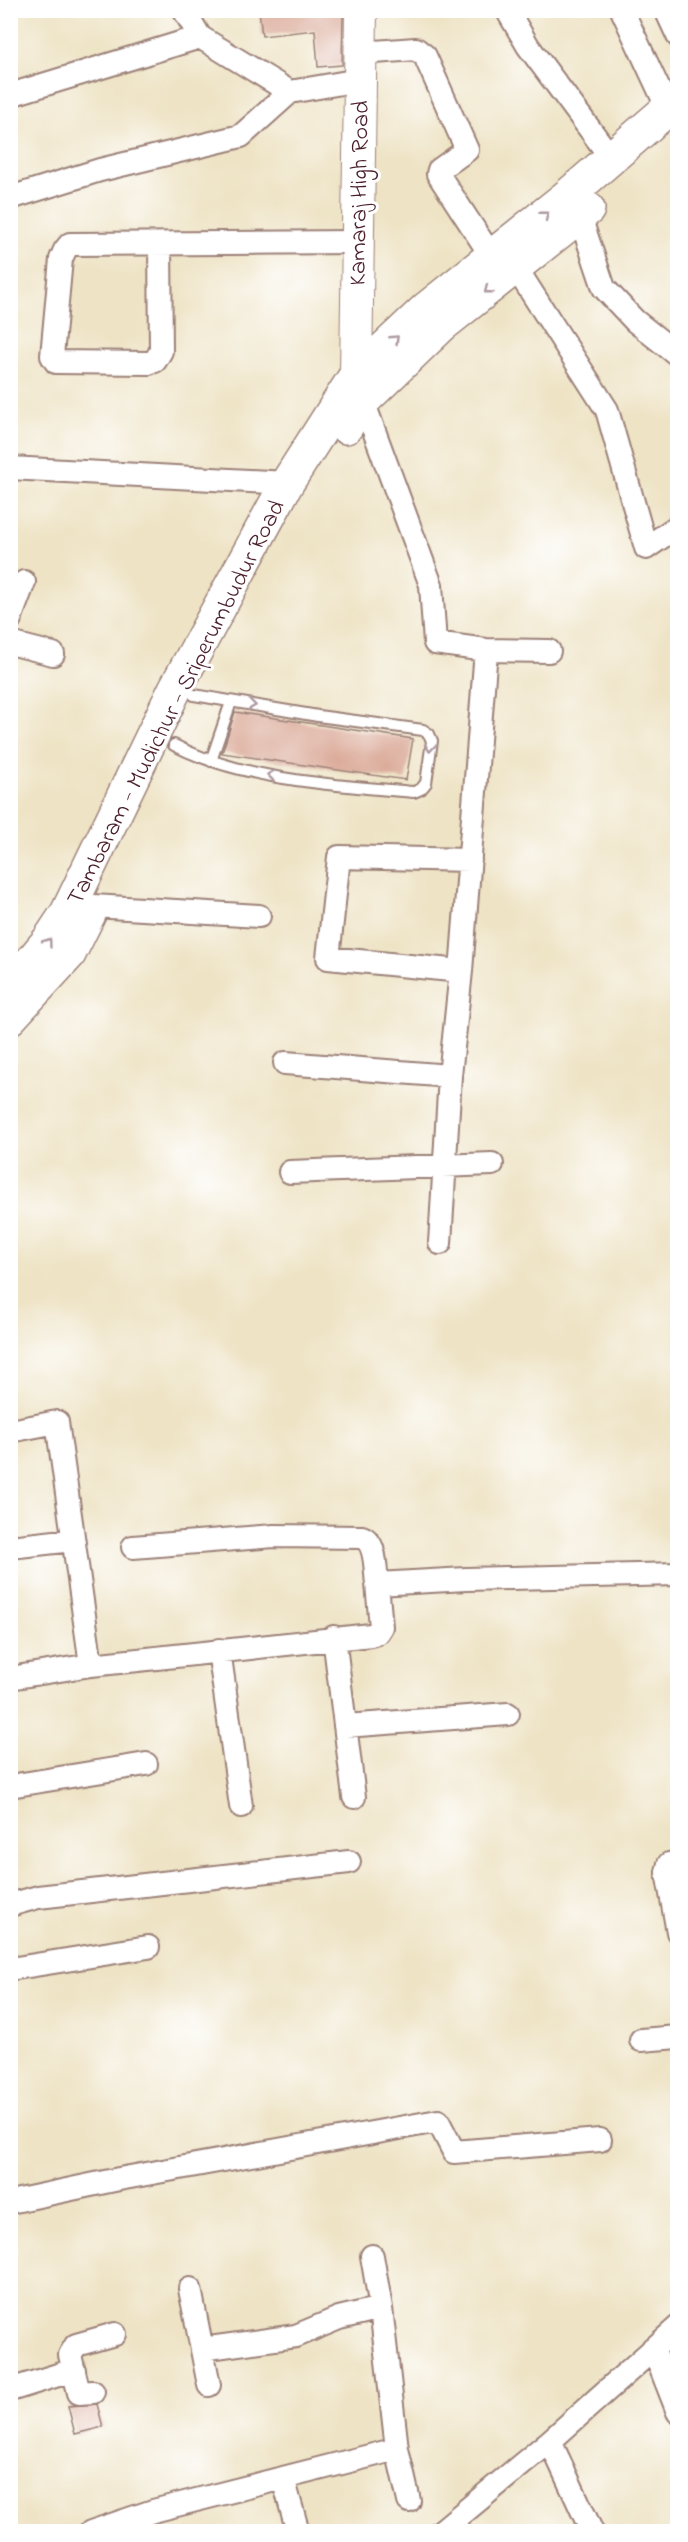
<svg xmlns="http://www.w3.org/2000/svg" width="688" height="2542" font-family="'Indie Flower',sans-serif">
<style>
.building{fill:#daa896}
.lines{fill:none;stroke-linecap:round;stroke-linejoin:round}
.lane-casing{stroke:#9c8178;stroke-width:14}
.street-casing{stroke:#9c8178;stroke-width:26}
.secondary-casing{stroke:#9c8178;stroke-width:34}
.primary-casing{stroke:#9c8178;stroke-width:36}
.lane{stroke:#fff;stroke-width:10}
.street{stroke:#fff;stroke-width:22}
.secondary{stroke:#fff;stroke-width:32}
.primary{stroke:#fff;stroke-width:33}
.oneway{stroke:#ae9aa0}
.labels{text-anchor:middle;stroke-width:6;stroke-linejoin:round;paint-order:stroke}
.street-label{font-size:24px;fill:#4a1f2b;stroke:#fff}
</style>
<rect width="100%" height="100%" fill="#fff"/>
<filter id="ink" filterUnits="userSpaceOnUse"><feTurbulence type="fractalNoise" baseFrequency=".0167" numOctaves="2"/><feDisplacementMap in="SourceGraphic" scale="12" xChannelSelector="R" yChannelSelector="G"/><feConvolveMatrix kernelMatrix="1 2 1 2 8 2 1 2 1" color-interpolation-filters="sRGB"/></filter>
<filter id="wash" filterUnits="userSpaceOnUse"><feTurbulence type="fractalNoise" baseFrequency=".008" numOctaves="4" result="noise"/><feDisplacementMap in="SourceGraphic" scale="24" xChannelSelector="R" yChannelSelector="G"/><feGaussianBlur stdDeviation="1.35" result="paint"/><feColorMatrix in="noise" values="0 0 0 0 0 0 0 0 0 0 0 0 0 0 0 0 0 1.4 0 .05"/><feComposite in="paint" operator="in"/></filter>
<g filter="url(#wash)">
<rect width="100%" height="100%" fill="#eee3c5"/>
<g id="blocks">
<!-- building -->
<path class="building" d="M259,10h84l-1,55 -24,2 -3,-37 -53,6z
M235,712l178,27 -7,41 -184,-27z
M97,2404l6,23 -28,7 -7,-28z"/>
</g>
</g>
<g filter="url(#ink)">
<use href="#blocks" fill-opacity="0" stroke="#9c8178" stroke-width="1.5"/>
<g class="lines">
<!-- lane casing -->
<g class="lane-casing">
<path id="lane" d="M174,745c70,36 163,40 240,47l7,-3 5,-6 6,-42 -3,-7 -6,-4 -105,-14 -124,-21
M211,761l20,-59"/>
</g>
<!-- street casing -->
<g class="street-casing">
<path id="street" d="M184,10l16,27
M507,10l21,36 84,113
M622,10l46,99
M666,10l12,26
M360,53l56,-4 9,7 42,94 -28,20 -1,4 54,83
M10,95l190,-58 90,55 69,-12
M10,198l90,-28 141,-34 49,-44
M576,205l28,83 31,33 43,34
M160,244l1,107 -6,10 -6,2 -93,-1 -4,-6 9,-97 4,-9 5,-6 288,-2
M516,268l91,142 39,138 32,-22
M363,401l68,184 4,58 51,7 63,1
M10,468l277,15
M10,619l14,-37
M10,643l43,11
M93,906l166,10
M461,971l-133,-13 11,-101 131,3
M285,1063l165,13
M290,1172l202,-8
M440,1243l10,-167 11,-105 25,-321
M10,1431l47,-9 34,243
M10,1547l63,-7
M133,1547l141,-11 88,1c15,6 13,33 15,47
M334,1637l20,160
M219,1650l22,156
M10,1678l81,-13 280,-30 6,-2 4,-6 -4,-43 89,-5 212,-5
M345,1726l163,-12
M10,1786l136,-22
M678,1863l-9,1 -2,8 11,60
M10,1905l28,-8 311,-35
M10,1969l138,-22
M641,2040l37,-3
M10,2202l109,-23 319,-58 16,31 146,-12
M372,2256l9,52
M190,2289l19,96
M653,2348l25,64
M202,2349l94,-13 43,-18 42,-10 16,141
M10,2390l64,-20
M93,2392l-14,1 -9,-38 6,-10 39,-11
M550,2441l42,91
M283,2478l15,54
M91,2532l62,-21 244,-62 12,52
M440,2532l110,-91 128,-114"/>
</g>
<!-- secondary casing -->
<g class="secondary-casing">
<path id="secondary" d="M361,393l-5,-18 5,-365"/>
</g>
<!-- primary casing -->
<g class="primary-casing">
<path id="primary" d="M346,427l17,-26 78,-75 147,-117
M10,987l39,-47 18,-27 108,-224 112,-206 69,-108 70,-66 139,-111 113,-98
M10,1018l59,-64 21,-42"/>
</g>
<!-- lane -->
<use href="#lane" class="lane"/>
<!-- street -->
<use href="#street" class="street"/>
<!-- secondary -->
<use href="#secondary" class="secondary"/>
<!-- primary -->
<use href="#primary" class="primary"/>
</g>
<!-- one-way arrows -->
<defs><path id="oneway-chevron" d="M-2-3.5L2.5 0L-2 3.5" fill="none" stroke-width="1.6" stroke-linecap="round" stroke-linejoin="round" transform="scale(1.5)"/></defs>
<g class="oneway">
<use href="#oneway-chevron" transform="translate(545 215) rotate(-39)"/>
<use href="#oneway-chevron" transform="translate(488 290) rotate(142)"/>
<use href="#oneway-chevron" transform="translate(395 339) rotate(-44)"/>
<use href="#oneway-chevron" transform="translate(252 705) rotate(8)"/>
<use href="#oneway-chevron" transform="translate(430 748) rotate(95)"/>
<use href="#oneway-chevron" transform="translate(271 775) rotate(-172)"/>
<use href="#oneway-chevron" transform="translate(48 942) rotate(-54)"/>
</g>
</g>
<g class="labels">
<!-- street labels -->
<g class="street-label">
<text transform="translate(358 193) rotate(-89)" y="8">Kamaraj High Road</text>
<text transform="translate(175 702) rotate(-63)" y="8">Tambaram - Mudichur - Sriperumbudur Road</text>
</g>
</g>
<!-- margin -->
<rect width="688" height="2542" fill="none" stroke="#fff" stroke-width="36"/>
</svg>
